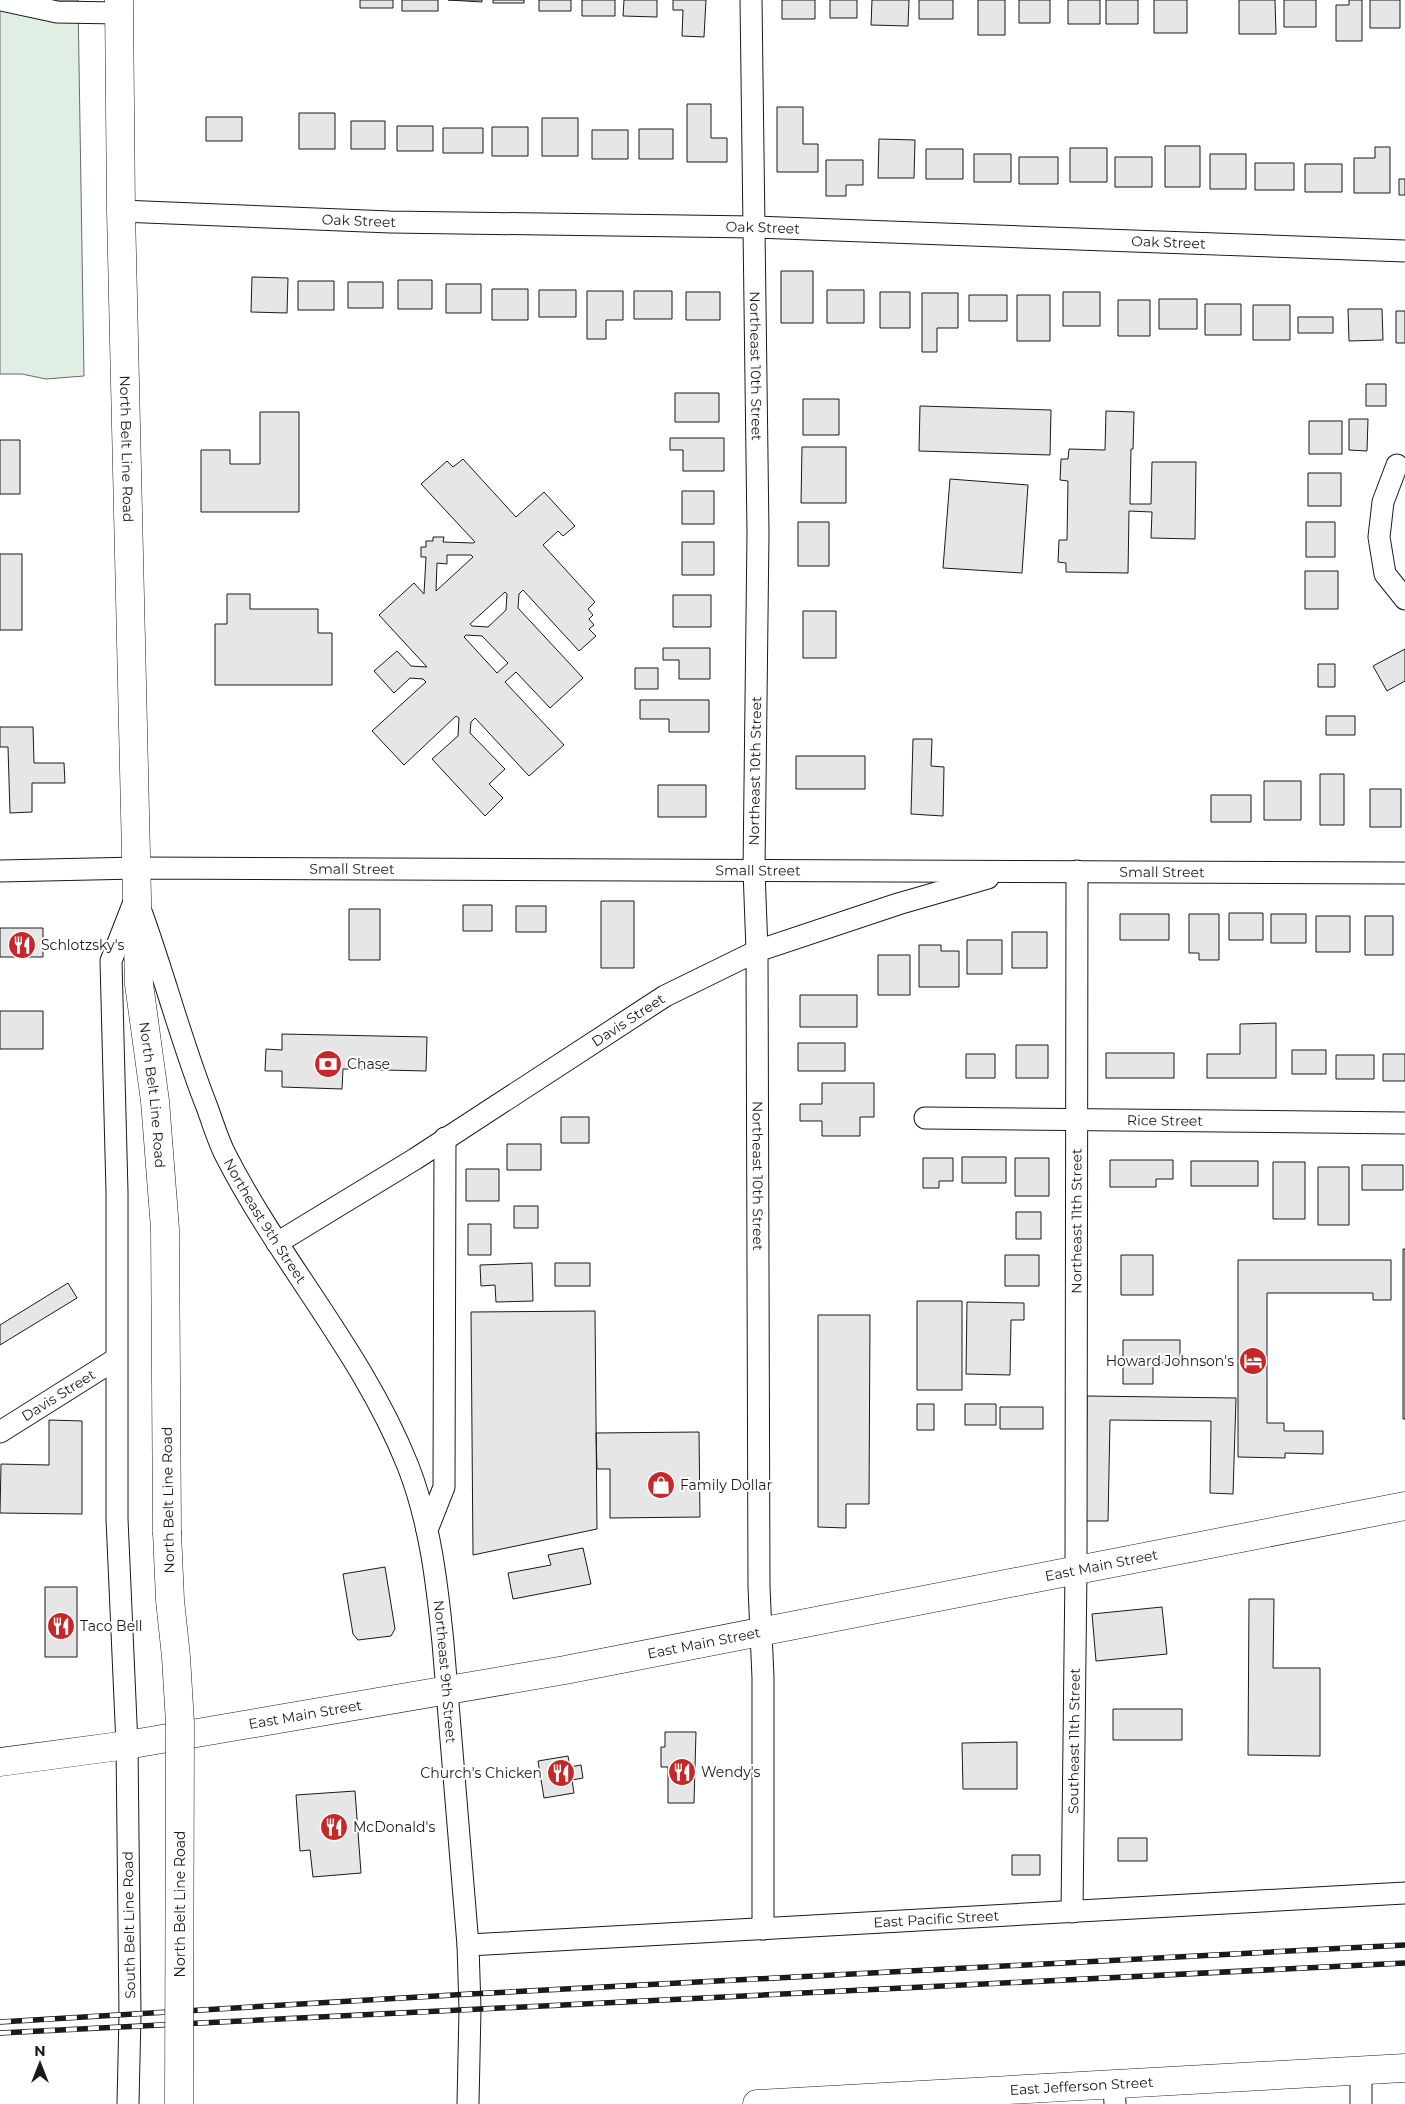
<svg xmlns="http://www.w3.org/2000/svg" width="1405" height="2104" font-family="Montserrat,sans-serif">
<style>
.green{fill:#e0efe3;stroke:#6a6a6a}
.building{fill:#e6e6e6;stroke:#1a1a1a;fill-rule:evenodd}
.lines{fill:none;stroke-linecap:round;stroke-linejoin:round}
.minor-casing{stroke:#1a1a1a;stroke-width:23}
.major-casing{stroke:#1a1a1a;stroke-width:29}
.minor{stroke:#fff;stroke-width:21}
.major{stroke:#fff;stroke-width:28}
.rail-casing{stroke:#1a1a1a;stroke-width:5.5}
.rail{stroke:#fff;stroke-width:4;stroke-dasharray:11;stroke-linecap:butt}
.major-bridge-casing{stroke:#1a1a1a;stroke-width:29;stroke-linecap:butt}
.major-bridge{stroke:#fff;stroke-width:28}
.labels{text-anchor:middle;stroke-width:4;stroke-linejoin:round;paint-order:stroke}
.street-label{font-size:14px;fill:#1a1a1a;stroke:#fff}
.poi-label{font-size:14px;fill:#1a1a1a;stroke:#fff;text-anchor:start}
</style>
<rect width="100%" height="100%" fill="#fff"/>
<!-- green -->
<path class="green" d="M0,0h78l6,376 -38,3 -24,-5h-22z"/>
<!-- building -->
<path class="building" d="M360,0h33v8h-33z
M402,0h36v11h-36z
M448,0h34v2z
M493,0h31v3h-31z
M539,0h32v11h-32z
M582,0h33v16h-33z
M624,0h33v17l-34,-1z
M673,0h33l-2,37 -22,-1 1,-26h-10z
M782,0h33v19h-33z
M830,0h27v18h-27z
M872,0h37l-1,26 -37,-1z
M919,0h34v19h-34z
M978,0h27v35h-27z
M1019,0h31v23h-31z
M1068,0h32v24h-32z
M1106,0h32v24h-32z
M1154,0h33v33h-33z
M1239,0h36l1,34h-37z
M1284,0h32v27h-32z
M1349,0h13v41h-26v-36h13z
M1370,0h30v28h-30z
M687,104h24v34h16v24h-40z
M777,107h26v37h15v28h-41z
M299,113h36v36h-36z
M206,117h36v24h-36z
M542,118h36v38h-36z
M351,121h34v28h-34z
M397,126h36v25h-36z
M492,127h36v29h-36z
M443,128h40v25h-40z
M639,129h34v30h-34z
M592,130h36v29h-36z
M879,139l36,1 -1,38h-36z
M1165,146h35v41h-35z
M1375,147h15v46h-36v-35h21z
M1070,148h37v34h-37z
M926,149h37v30h-37z
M974,154h37v28h-37z
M1210,154h36v35h-36z
M1019,157h39v27h-39z
M1115,157h37v30h-37z
M826,160h37v25h-17v11h-20z
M1255,163h39v27h-39z
M1305,164h37v28h-37z
M1399,179h6v16h-6z
M781,271h32v52h-32z
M252,277l36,1 -1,35 -36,-1z
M398,280h34v29h-34z
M298,281h36v29h-36z
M348,282h35v26h-35z
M446,284h35v29h-35z
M492,289h36v31h-36z
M539,290h37v27h-37z
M827,290h37v33h-37z
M587,291h36v29h-17v19h-19z
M634,291h38v28h-38z
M686,292h34v28h-34z
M880,292h30v36h-30z
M1063,292h37v34h-37z
M922,293h36v35h-21v24h-15z
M969,295h38v26h-38z
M1017,295h33v46h-33z
M1159,299h38v30h-38z
M1118,300h32v36h-32z
M1205,304h36v31h-36z
M1253,305h37v35h-37z
M1348,309h34l1,31 -34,1z
M1396,311h9v32h-9z
M1298,317h35v16h-35z
M1366,384h20v22h-20z
M675,393h44v29h-44z
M803,399h36v36h-36z
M920,406l131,4 -1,45 -131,-4z
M1106,411l28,1 -1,37h-2l-1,55h21l1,-42h44l-1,77 -44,-1 1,-26 -23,-1 -1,62 -62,-1v-9l-8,-1 1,-22h8l1,-59 -8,-1 1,-21h7l1,-10 36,1z
M260,412h39v100h-98v-62h29v14h30z
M1349,419h19l-1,32 -18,-1z
M1309,421h33v33h-33z
M670,438h54v33h-41v-21h-13z
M0,440h20v54h-20z
M802,447h44v56h-45z
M463,459l53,58 28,-25 31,34 -12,10 -5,-5 -15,14 52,57 -7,7 5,6 -4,4 5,6 -5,4 7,7 -17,15 -56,-61 -4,4 -1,14 65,70 -33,30 -34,-36 -11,10 59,63 -35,31 -54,-58 -4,4 -1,11 35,36 -16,15 14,14 -18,18 -53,-57 26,-23 1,-18 -3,-2 -52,49 -32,-34 54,-49 -3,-3 -13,-1 -16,15 -20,-22 23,-20 14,15 16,1 -48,-52 35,-32 10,11 2,-37h-5v-10h5v-6h7v-4h11l-1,5 30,1 2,-1 -54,-58 26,-23 6,6zM447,555h24l2,2 -37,34 1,-28 10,1zM505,592l2,2 -1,16 -18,17 -16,-1 -2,-2zM466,635l16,1 26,27 -11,10 -33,-36z
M1308,473h33v33h-33z
M950,479l78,6 -6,88 -79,-5z
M682,491h32v33h-32z
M798,522h31v44h-31z
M1306,522h29v35h-29z
M682,542h32v33h-32z
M0,554h22v76h-22z
M1305,571h33v38h-33z
M227,594h23v15h68v24h14v52h-117v-61h12z
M673,595h38v32h-38z
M803,611h33v47h-33z
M663,648h47v31h-31v-19h-16z
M1405,649v32l-18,10 -14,-25z
M1318,664h17v23h-17z
M635,668h23v21h-23z
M640,700h69v32h-40v-13h-29z
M1326,716h29v19h-29z
M0,727h33l1,36h30l1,20h-33v29l-22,1 -2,-66h-8z
M913,739h19l-1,27 13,1 -1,49 -32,-2z
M796,756h69v33h-69z
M1320,774h24v51h-24z
M1264,781h37v39h-37z
M658,785h48v32h-48z
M1370,789h31v38h-31z
M1211,795h40v27h-40z
M601,901h33v67h-33z
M463,905h29v26h-29z
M516,906h30v26h-30z
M349,909h31v51h-31z
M1229,913h34v27h-34z
M1120,914h49v26h-49z
M1189,914h30v46h-20v-7h-10z
M1271,914h35v29h-35z
M1316,916h34v36h-34z
M1365,916h28v39h-28z
M0,928h43v29h-43z
M1012,932h35v36h-35z
M967,940h35v34h-35z
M919,945h22v6h18v36h-40z
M878,955h32v40h-32z
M800,995h57v32h-57z
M0,1011h43v38h-43z
M1276,1023v55h-69v-24h33v-30z
M282,1034l145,3 -1,34 -83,-2 -1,20 -60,-2v-16h-17l1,-22 16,1z
M798,1043h47v28h-47z
M1016,1045h32v33h-32z
M1292,1050h34v24h-34z
M1106,1053h68v25h-68z
M966,1054h29v24h-29z
M1383,1054h22v27h-22z
M1336,1055h38v24h-38z
M822,1083h52v34h-14v19h-38v-15h-22v-17h22z
M561,1117h28v26h-28z
M507,1144h34v26h-34z
M962,1157h44v26h-44z
M923,1158h30v23h-14v7h-16z
M1015,1158h34v38h-34z
M1110,1160h63v19h-17v8h-46z
M1191,1161h67v25h-67z
M1273,1162h32v57h-32z
M1362,1165h41v25h-41z
M1318,1167h31v58h-31z
M466,1169h33v32h-33z
M514,1206h24v22h-24z
M1016,1212h25v27h-25z
M468,1224h23v31h-23z
M1403,1249h2v170h-2z
M1005,1255h34v31h-34z
M1121,1255h32v40h-32z
M1238,1260h153v40h-18v-7h-106v130h17v8h39v23l-38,-1v5l-47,-1z
M532,1263l1,38 -37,1 -1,-17 -14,1 -1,-21z
M555,1263h35v23h-35z
M68,1283l9,15 -77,47v-20z
M917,1301h45v89h-45z
M967,1302l57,1v17h-13l-1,55 -44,-1z
M595,1311l2,218 -124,26 -2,-243z
M818,1315h52l-1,189h-23v24l-28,-1z
M1123,1340h57v23h-27v21h-30z
M1087,1396l149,2 -3,96 -23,-1 1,-72 -101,-1 -2,101h-22z
M917,1404h17v26h-17z
M965,1404h31v21h-31z
M1000,1407h43v22h-43z
M49,1420l33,1v93l-82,-1 1,-49 48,1z
M699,1432l1,85 -90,1v-49h-13l-1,-36z
M583,1548l8,36 -78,15 -5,-26 43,-8 -3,-10z
M385,1567l10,62 -4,7 -33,4 -5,-6 -10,-60z
M45,1587h32v70h-32z
M1249,1599h25l-1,69h47v88l-72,-1z
M1162,1607l5,47 -71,7 -4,-47z
M1113,1709h69v31h-69z
M665,1732h31l-2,71h-26v-36h-7v-20h4z
M1017,1742v47h-54l-1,-46z
M568,1756l2,11 11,-2 2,13 -11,2 2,13 -30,5 -6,-37z
M355,1791l6,82 -48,4 -3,-27 -10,1 -4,-56z
M1118,1838h29v23h-29z
M1012,1855h28v20h-28z"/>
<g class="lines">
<!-- minor casing -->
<g class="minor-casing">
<g id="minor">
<path d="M1,0l56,12 62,1"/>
<path id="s1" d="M751,0l7,533 -4,337 3,81 2,636 4,91v251"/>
<path id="s2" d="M121,211l269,11 364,5 651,24"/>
<path d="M1397,465l-14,37 -4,35 6,37 20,25"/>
<path id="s3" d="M0,871l137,-3 1268,5"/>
<path id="s4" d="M142,914c23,64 40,130 65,193 6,16 11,34 19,49 55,107 137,197 182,310 22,56 29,117 35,177l25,302 2,64 -2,95"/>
<path id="s5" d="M925,1118l480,5"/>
<path id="s6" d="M277,1243l138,-84 250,-163 92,-45 141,-47 90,-26"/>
<path id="s7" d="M0,1432l116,-73"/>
<path d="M427,1530l17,-43 1,-349"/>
<path id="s8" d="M1072,1912l4,-342 1,-699"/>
<path id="s9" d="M468,1945l937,-52"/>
<path d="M1361,2070v34"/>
<path d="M1114,2084l1,20"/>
<path d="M128,2104l2,-89 -3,-270 -10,-226v-327l-6,-231 23,-59"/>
</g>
</g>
<!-- major casing -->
<g class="major-casing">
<g id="major">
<path id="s10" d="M119,0l2,211 18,773 16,117 10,128 2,303"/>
<path id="s11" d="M0,1762l127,-17 438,-75 840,-164"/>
<path id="s12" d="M757,2104l648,-36"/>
</g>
</g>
<!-- minor -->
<use href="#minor" class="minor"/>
<!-- major -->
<use href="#major" class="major"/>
<!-- rail casing -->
<g class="rail-casing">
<path id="rail" d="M0,2022l470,-28 935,-49
M0,2033l1405,-70"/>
</g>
<!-- rail -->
<use href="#rail" class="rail"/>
<!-- major-bridge casing -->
<g class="major-bridge-casing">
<path id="major-bridge" d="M167,1532l3,68 6,57 4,66 -1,381"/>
</g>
<!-- major-bridge -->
<use href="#major-bridge" class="major-bridge"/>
</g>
<!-- icons -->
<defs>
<g id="restaurant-disc" transform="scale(1.4375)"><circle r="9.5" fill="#c62828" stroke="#fff"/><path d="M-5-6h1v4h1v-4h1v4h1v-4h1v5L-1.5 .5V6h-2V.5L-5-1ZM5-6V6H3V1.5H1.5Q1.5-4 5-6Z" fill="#fff"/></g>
<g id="bank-disc" transform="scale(1.4375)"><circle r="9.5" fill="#c62828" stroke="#fff"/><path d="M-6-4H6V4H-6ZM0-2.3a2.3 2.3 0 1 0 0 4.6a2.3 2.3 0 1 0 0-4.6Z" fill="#fff"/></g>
<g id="hotel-disc" transform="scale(1.4375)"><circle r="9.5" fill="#c62828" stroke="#fff"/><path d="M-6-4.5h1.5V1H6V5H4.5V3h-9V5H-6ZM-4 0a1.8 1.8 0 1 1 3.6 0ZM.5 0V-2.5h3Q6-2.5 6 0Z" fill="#fff"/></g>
<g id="shop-disc" transform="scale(1.4375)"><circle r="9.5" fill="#c62828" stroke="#fff"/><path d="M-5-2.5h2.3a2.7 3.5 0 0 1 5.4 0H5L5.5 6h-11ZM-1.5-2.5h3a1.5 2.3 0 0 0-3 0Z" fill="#fff"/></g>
</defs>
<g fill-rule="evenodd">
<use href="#restaurant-disc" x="22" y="945"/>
<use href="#bank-disc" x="328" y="1064"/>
<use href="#hotel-disc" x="1253" y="1361"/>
<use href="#shop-disc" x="661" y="1485"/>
<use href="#restaurant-disc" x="61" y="1626"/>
<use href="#restaurant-disc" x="682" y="1772"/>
<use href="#restaurant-disc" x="561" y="1773"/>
<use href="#restaurant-disc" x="334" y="1827"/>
</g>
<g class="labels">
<!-- street labels -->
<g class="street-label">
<text dy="5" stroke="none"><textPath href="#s2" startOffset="238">Oak Street</textPath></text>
<text dy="5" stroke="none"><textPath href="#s2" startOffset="642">Oak Street</textPath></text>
<text dy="5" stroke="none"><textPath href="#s2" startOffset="1048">Oak Street</textPath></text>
<text dy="5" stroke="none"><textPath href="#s1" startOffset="366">Northeast 10th Street</textPath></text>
<text dy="5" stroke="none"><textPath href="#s10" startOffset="449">North Belt Line Road</textPath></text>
<text transform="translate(755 771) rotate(-89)" y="5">Northeast 10th Street</text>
<text dy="5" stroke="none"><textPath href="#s3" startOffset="352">Small Street</textPath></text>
<text dy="5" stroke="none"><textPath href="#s3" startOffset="758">Small Street</textPath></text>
<text dy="5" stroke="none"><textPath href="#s3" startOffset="1162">Small Street</textPath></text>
<text dy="5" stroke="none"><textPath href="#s6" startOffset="416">Davis Street</textPath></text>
<text dy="5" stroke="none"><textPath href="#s10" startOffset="1096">North Belt Line Road</textPath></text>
<text dy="5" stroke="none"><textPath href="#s5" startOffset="240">Rice Street</textPath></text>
<text dy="5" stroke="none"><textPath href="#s1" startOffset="1176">Northeast 10th Street</textPath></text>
<text dy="5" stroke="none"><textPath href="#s8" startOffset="691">Northeast 11th Street</textPath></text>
<text dy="5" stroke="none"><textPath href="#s4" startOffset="332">Northeast 9th Street</textPath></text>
<text dy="5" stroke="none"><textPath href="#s7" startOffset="69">Davis Street</textPath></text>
<text transform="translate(168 1500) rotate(-91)" y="5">North Belt Line Road</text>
<text dy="5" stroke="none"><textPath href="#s11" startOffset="1119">East Main Street</textPath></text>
<text dy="5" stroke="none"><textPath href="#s11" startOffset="714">East Main Street</textPath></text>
<text dy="5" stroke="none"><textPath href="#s4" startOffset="826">Northeast 9th Street</textPath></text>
<text dy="5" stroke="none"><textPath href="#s11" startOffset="309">East Main Street</textPath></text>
<text dy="5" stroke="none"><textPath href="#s8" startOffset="171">Southeast 11th Street</textPath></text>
<text transform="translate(180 1904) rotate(-90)" y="5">North Belt Line Road</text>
<text dy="5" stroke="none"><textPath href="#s9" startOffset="469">East Pacific Street</textPath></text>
<text transform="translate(129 1925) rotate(-91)" y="5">South Belt Line Road</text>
<text dy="5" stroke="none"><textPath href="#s12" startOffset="325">East Jefferson Street</textPath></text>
</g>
<!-- poi labels -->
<g class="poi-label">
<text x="41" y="950">Schlotzsky's</text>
<text x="347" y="1069">Chase</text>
<text x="1234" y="1366" text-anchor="end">Howard Johnson's</text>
<text x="680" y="1490">Family Dollar</text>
<text x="80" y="1631">Taco Bell</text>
<text x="701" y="1777">Wendy's</text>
<text x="542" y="1778" text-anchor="end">Church's Chicken</text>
<text x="353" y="1832">McDonald's</text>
</g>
</g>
<!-- north arrow -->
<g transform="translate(40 2064)" stroke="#ffffff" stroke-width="4" paint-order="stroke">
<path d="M0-4L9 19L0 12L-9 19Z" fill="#1a1a1a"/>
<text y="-8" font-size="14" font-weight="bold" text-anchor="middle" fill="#1a1a1a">N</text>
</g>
</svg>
